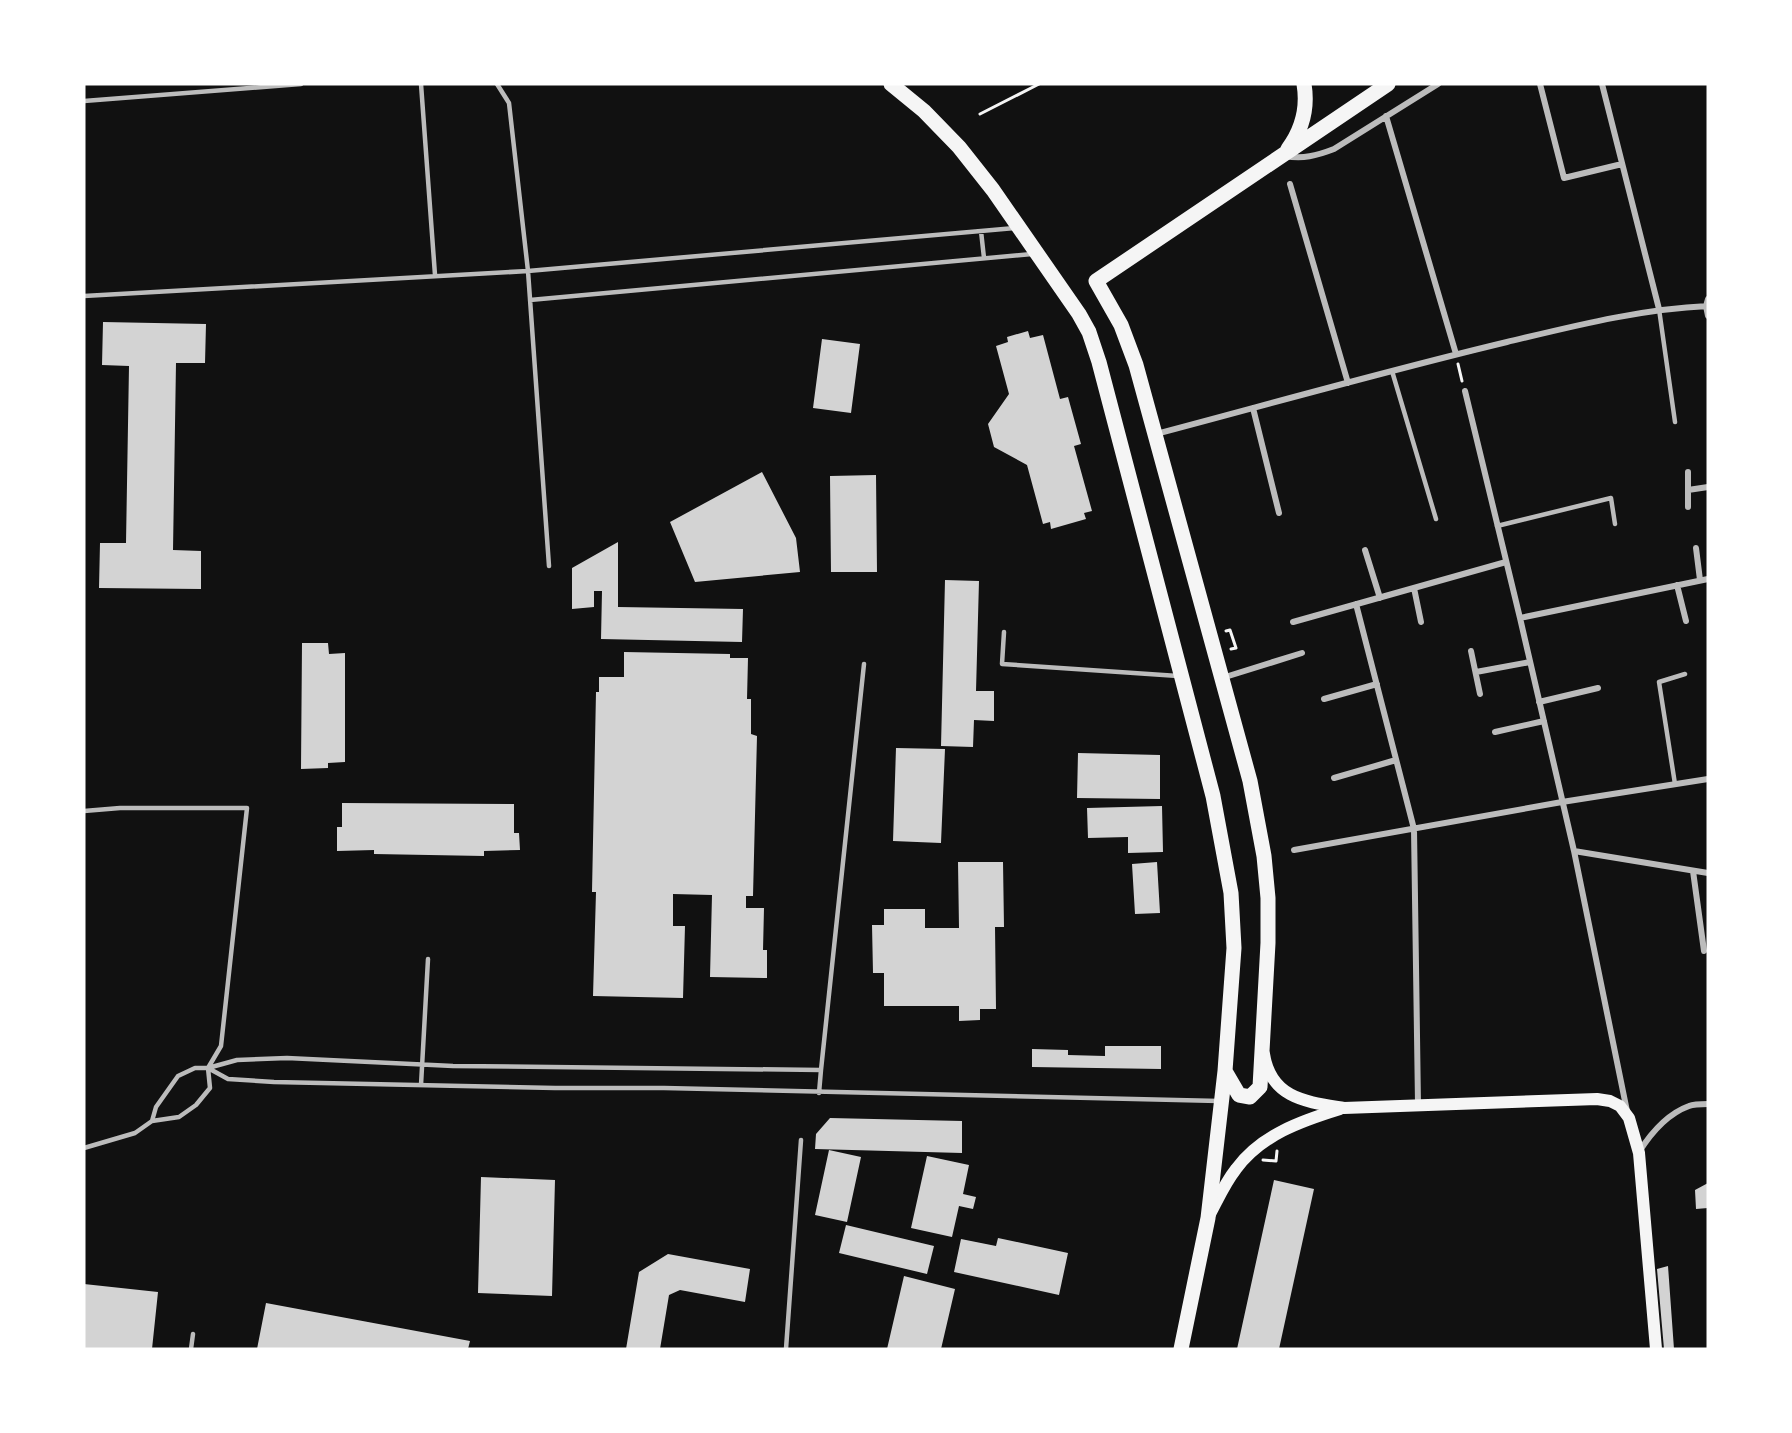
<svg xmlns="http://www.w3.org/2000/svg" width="1792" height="1433" font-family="'Noto Sans',sans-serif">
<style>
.building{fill:#d3d3d3}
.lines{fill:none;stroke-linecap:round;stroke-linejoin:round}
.path{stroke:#f5f5f5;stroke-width:3}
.service{stroke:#bcbcbc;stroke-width:4.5}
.minor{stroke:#bcbcbc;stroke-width:6}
.secondary{stroke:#f5f5f5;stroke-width:12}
.primary{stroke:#f5f5f5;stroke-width:15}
</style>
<rect width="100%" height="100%" fill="#111"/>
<!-- building -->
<path class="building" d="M103,322l103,2 -1,39h-29l-3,187 28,1v38l-102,-1 1,-45h26l3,-177 -27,-1z
M1028,331l2,7 13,-3 17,64 8,-2 13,47 -7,2 18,65 -8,2 2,6 -35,10 -1,-7 -7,2 -16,-59 -33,-18 -6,-23 21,-30 -13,-48 12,-4 -1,-5z
M822,339l38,5 -9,69 -38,-5z
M762,472l34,66 4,34 -105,10 -25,-60z
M876,475l1,97h-46l-1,-96z
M618,542v65l125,2 -1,33 -141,-3 1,-48h-8v16l-22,2v-41z
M945,580l34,1 -3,110h18v30l-20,-1 -1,27 -32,-1z
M302,643h26l1,11 16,-1v109l-17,1v5l-27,1z
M624,652l106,2v4h18l-1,41h4v35l6,2 -4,160h-7v12h18l-1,42h4v28l-57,-1 2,-82 -39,-1v32h12l-2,72 -90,-2 3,-104h-4l4,-200h3v-15h25z
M896,748l49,1 -4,94 -48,-2z
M1078,753l82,2v44l-83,-1z
M342,803l172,1v29h5l1,17 -36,1v5l-110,-2v-4l-37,1v-24h5z
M1162,806l1,46 -35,1v-16l-40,1 -1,-30z
M958,862h45l1,65h-9l1,82h-16v11l-21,1v-15h-75v-33h-11l-1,-48h12v-16h41v19h34z
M1157,862l3,51 -25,1 -3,-50z
M1105,1046h56v23l-129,-2v-18l36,1v5l37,1z
M830,1118l132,3v32l-147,-4 1,-15z
M829,1150l32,7 -14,65 -32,-7z
M927,1156l42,9 -6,29 13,3 -3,12 -14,-3 -7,31 -41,-9z
M481,1177l74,3 -3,116 -74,-3z
M1274,1180l40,9 -35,160h-42z
M1708,1183v25l-12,1 -1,-19z
M846,1225l88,21 -7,28 -88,-21z
M998,1238l70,15 -9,42 -105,-23 7,-33 35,7z
M668,1254l82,15 -5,33 -65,-12 -11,5 -9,54h-34l13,-77z
M1668,1266l6,83h-10l-7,-80z
M904,1276l51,13 -14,60h-54z
M84,1284l74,8 -6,57h-68z
M266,1303l204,38 -2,8h-211z"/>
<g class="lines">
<!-- path -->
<path class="path" d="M980,114l59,-30
M1458,364l4,17
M1226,631l4,-1 6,18 -5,1
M1263,1160l13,1 1,-10"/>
<!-- service -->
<path class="service" d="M421,84l14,191
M497,84l12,19 19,168 487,-43
M84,101l217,-17
M981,231l3,27
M84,296l444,-25 21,295
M530,300l502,-46
M1659,309l16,113
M1392,371l44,148
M1497,526l114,-28 4,26
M1004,632l-2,32 176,12
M1675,784l-16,-102 26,-8
M84,811l36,-3h127l-26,238 -13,22 2,20 -14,17 -17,12 -27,4 -17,12 -51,15
M208,1068l20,11 46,3 281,6h109l555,13
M821,1070l43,-406
M421,1085l7,-126
M152,1121l4,-14 22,-31 17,-8h13l29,-8 50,-2 166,8 368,4 -2,23
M191,1349l2,-15
M786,1349l15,-209"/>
<!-- minor -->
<path class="minor" d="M1540,84l24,94 58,-14
M1602,84l57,225
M1386,116l70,238
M1285,156c18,3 31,0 49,-7l104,-65
M1290,184l58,199
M1708,299l-2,7 2,10
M1465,391l55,227 54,233 53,260
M1253,408l26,105
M1156,434c117,-31 234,-64 351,-92 67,-16 133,-33 201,-36
M1688,472v35
M1688,490l20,-3
M1696,548l4,32
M1365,550l15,48
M1677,585l9,36
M1414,588l7,34
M1356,604l58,225 4,275
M1520,618l188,-39
M1293,622l213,-60
M1471,651l9,43
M1476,672l54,-10
M1222,678l80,-25
M1324,699l53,-15
M1539,702l59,-14
M1495,732l49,-11
M1334,778l62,-18
M1294,850l268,-48 146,-23
M1574,851l134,22
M1693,871l11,80
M1639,1152c12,-19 28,-38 50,-46 5,-2 13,-2 19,-2"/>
<!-- secondary -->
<path class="secondary" d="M1264,1054c7,45 43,48 80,54l253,-9 13,2 10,5 9,12 10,35 17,196
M1210,1214c8,-15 15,-31 26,-45 25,-34 65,-48 104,-60"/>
<!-- primary -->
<path class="primary" d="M891,84l33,27 35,36 34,43 86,124 10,18 10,30 114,434 18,97 3,55 -9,123 -17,147 -27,131
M1288,149c14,-19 20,-41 16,-65
M1225,1071l14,24 11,2 10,-10 8,-144v-45l-4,-42 -14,-75 -114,-416 -15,-40 -25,-44 292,-197"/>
</g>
<!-- border -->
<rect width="1792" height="1433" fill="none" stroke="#ffffff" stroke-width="171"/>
</svg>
